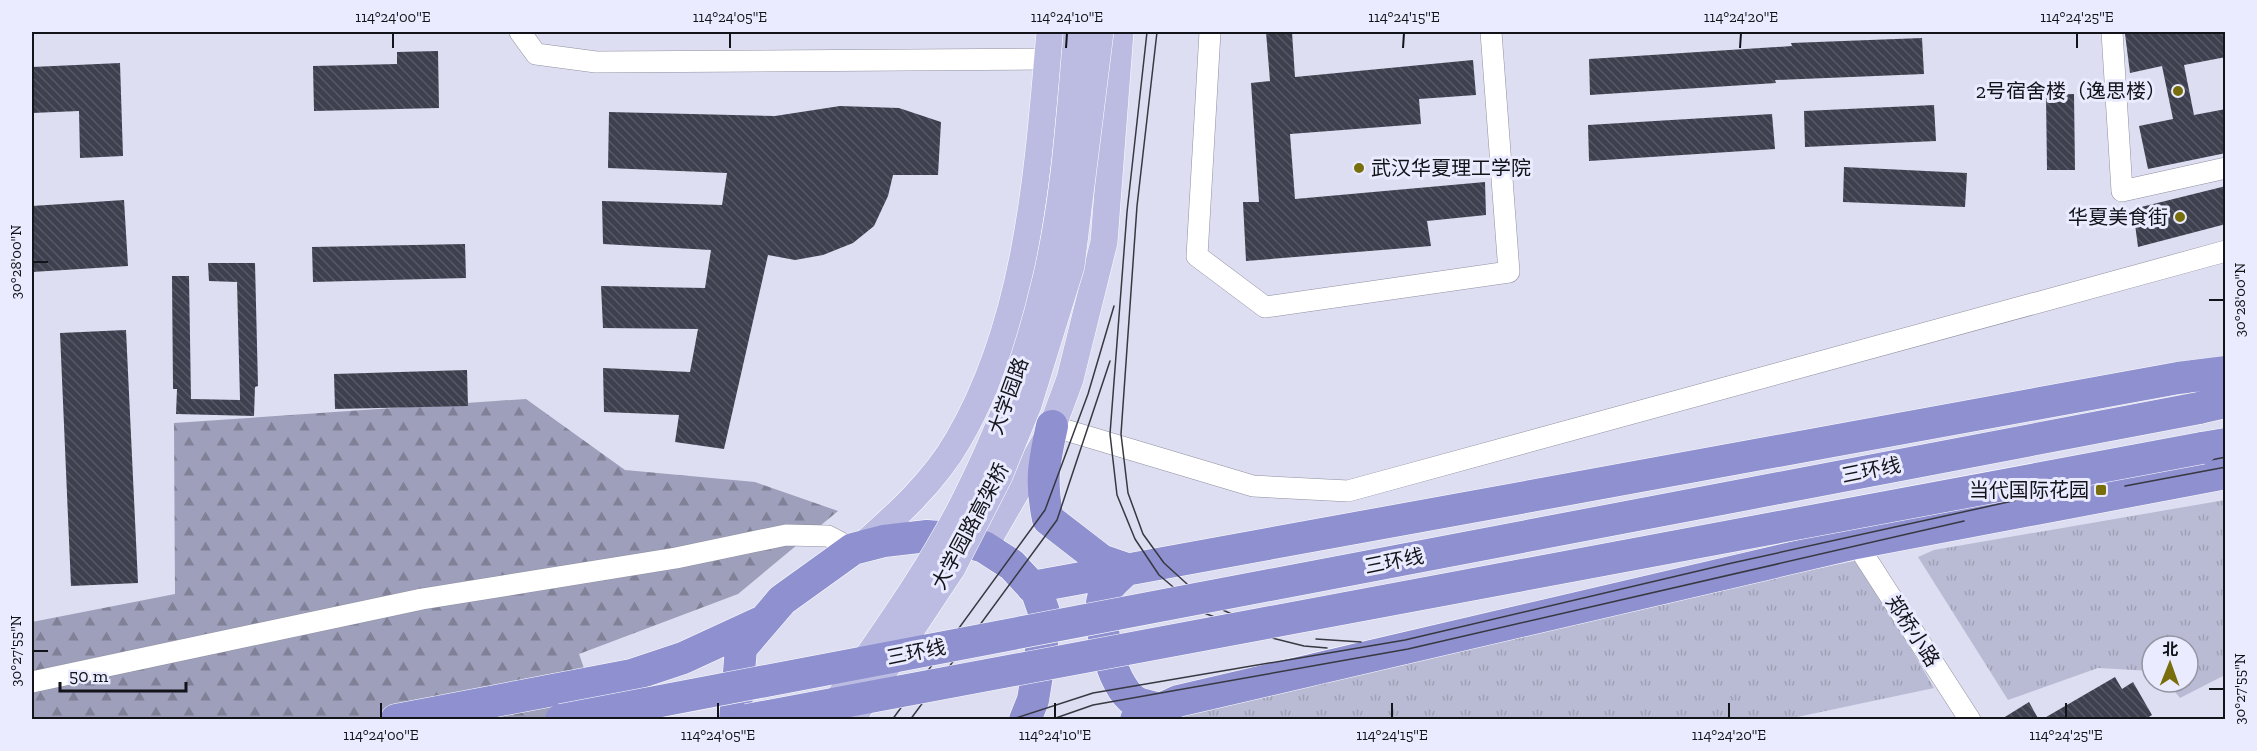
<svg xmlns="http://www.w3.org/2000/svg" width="2257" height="751" font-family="'Zilla Slab','Noto Sans SC',serif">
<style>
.forest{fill:url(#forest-firs)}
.park{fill:url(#park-tufts)}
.building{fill:url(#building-back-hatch)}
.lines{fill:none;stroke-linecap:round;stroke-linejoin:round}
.minor-casing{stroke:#8f90a1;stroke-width:22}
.major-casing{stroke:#fff;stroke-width:28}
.highway-casing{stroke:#fff;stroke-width:33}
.minor{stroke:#fff;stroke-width:21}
.major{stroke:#bcbce3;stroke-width:27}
.highway{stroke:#8f90d0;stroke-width:32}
.tram{stroke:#373841;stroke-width:1.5}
.major-bridge-casing{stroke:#fff;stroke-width:28;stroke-linecap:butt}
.highway-bridge-casing{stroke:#fff;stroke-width:33;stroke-linecap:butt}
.major-bridge{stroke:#bcbce3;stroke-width:27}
.highway-bridge{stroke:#8f90d0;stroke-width:32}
.ticks{fill:none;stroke:#13131a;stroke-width:2}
.poi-dot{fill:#786e0c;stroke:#eaebfe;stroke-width:2}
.labels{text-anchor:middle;stroke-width:6;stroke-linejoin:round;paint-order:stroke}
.poi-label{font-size:20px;fill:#13131a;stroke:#eaebfe;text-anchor:end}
.street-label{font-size:20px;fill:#13131a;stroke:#eaebfe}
.neatline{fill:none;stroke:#13131a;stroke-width:2}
.ticks-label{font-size:15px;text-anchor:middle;fill:#13131a}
</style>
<defs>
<pattern id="forest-firs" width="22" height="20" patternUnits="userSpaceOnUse" patternTransform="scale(1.5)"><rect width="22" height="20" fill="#9e9fbb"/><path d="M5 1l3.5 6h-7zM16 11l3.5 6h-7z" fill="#808097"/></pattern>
<pattern id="park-tufts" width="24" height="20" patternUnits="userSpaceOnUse" patternTransform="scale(1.5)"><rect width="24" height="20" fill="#b9bbd4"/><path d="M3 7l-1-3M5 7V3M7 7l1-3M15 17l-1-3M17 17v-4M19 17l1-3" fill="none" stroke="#9ea0b5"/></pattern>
<pattern id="building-back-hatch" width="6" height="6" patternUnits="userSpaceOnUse" patternTransform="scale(1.5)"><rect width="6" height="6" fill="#3f404f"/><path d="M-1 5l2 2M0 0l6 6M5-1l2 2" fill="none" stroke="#575864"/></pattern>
</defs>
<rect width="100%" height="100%" fill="#dddef1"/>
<!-- forest -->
<path class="forest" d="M526,399l99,71 130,12 83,29 -100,83 -159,60 23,65 -570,1v-98l143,-28 -1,-171z"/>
<!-- park -->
<path class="park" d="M2225,500v175l-45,23 -13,-16h21v-36h-36v25l-54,-3 -90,32 -90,-143 16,-7z
M1859,560l75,128 -151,32h-633l573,-132z"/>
<!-- building -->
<path class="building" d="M1266,32h26l3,45 178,-17 3,35 -57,4 2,25 -131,10 5,65 190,-17 1,33 -59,6 4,25 -185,15 -3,-59h16l-8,-119 19,-2z
M2139,32h87v25l-42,8 10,50 32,-6v44l-78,16 -9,-43 34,-7 -11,-53 -32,7 -5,-39z
M1922,38l2,36 -149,6 1,3 -186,12 -1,-36 203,-13 -1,-3z
M438,51l1,57 -125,3 -1,-45 84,-2v-12z
M120,63l3,93 -43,2 -1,-47 -47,2v-46z
M2074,94l1,76h-28l-1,-75z
M1934,105l2,36 -131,6 -1,-36z
M840,106l59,2 42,14 -3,53h-45l-5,21 -14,30 -21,17 -30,12 -28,5 -27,-5 -44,194 -49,-7 4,-27 -75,-3 -1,-44 87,4 8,-43 -95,-1 -2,-42 104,2 6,-38 -108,-6 -1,-43 120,4 5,-32 -119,-5 1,-56 166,4z
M1772,114l3,35 -186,12 -1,-36z
M1844,167l123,6 -2,34 -122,-5z
M2226,186v38l-88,23 -5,-38z
M124,200l4,66 -96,6v-66z
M465,244l1,34 -153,4 -1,-35z
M208,263h47l3,123 -3,1 -1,29 -78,-2 1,-25h-4l-1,-113h17l2,123 49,1 -3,-118 -28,-1z
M126,330l12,253 -67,3 -11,-253z
M467,370l1,36 -133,3 -1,-35z
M2115,677l7,12 11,-7 19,33 -8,5h-103z
M2029,702l10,18h-39z"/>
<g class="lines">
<!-- minor casing -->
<g class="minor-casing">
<path id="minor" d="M520,32l16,22 60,8 452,-3
M1210,32l-13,224 68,51 244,-35 -18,-240
M2112,32l10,159 104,-23
M1052,426l201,60 95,5 878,-240
M1856,543l114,177
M32,682l390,-83 254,-41 110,-23 42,1 25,13"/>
</g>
<!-- major casing -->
<g class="major-casing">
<path id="major" d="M861,547c36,-32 73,-65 97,-107 71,-122 80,-272 92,-408
M984,547l66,-114 20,-54 34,-137 16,-210"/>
</g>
<!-- highway casing -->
<g class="highway-casing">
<path id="highway" d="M2199,408l27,-6
M1052,426c-8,37 -12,55 -4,93l53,41 26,9c-8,8 -21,17 -24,29 -7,25 10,94 35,105 7,3 16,4 23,6
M2202,448l24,-4
M1032,587l1146,-209 48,-6
M396,720l236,-45 51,-17 76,-35
M735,720l6,-72 41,-48 71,-51 31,-8 43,-5 26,2 31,9 28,18 25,27 7,20 -2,32 -9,56 -8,20
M1136,720l42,-19 678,-158 370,-70"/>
</g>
<!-- minor -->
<use href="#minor" class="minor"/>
<!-- major -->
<use href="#major" class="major"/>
<!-- highway -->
<use href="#highway" class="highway"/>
<!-- tram -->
<path class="tram" d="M1147,32l-20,180 -17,222 7,61 18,44 24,36 45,38 64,24 36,9 23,2
M1157,32l-20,174 -16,228 7,59 15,41 21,29 45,41 32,14
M2125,486l101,-19
M1316,639l45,3
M892,720l153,-210 43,-116 26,-88
M910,720l147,-200 53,-159
M1010,720l83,-27 312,-53 327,-77 367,-81 127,-25
M1050,720l43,-15 315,-56 556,-128"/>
<!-- major-bridge casing -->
<g class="major-bridge-casing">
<path id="major-bridge" d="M828,714c48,-70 101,-141 139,-218 34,-68 62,-143 79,-217 19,-81 24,-165 31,-247
M851,720l101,-152 47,-92 29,-71 43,-139 29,-234"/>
</g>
<!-- highway-bridge casing -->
<g class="highway-bridge-casing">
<path id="highway-bridge" d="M561,720l1638,-312
M747,720l1455,-272"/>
</g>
<!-- major-bridge -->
<use href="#major-bridge" class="major-bridge"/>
<!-- highway-bridge -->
<use href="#highway-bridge" class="highway-bridge"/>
</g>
<!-- ticks -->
<path class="ticks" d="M393,48v-15M730,48v-15M1066,48l1,-15M1403,48l1,-15M1740,48l1,-15M2077,48v-15M33,262h15M2209,300h15M33,651h15M2209,689h15M381,718v-15M718,718v-15M1055,718v-15M1392,718v-15M1729,718v-15M2066,718v-15"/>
<!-- markers -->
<g class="poi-dot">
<circle cx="2178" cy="91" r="6"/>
<circle cx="1359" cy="168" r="6"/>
<circle cx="2180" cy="217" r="6"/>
<rect x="2095" y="484" width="12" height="12" rx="3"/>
</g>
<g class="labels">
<!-- poi labels -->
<g class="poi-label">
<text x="2166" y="98">2号宿舍楼（逸思楼）</text>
<text x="1371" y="175" text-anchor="start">武汉华夏理工学院</text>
<text x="2168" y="224">华夏美食街</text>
<text x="2089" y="497">当代国际花园</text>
</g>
<!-- street labels -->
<g class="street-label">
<text transform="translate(1008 396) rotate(-70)" y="7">大学园路</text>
<text transform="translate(1871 470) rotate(-11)" y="7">三环线</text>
<text transform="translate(970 526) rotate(-62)" y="7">大学园路高架桥</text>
<text transform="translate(1394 561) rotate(-11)" y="7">三环线</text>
<text transform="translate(1913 631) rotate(57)" y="7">郑桥小路</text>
<text transform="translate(916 652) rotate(-11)" y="7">三环线</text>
</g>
</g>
<!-- border -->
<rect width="2257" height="751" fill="none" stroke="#eaebfe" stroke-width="66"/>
<!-- north arrow -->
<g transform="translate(2170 664) rotate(1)"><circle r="28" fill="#eaebfe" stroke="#9495a3" stroke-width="1.5"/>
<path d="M0-4.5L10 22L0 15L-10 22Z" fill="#786e0c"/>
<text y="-9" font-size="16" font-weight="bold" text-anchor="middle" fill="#13131a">北</text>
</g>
<!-- scale -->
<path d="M60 682v9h126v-9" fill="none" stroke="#13131a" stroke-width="3"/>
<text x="69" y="682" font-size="18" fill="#13131a" stroke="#eaebfe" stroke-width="4.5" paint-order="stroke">50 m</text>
<rect x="33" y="33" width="2191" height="685" class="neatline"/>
<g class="ticks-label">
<text x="393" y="22">114°24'00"E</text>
<text x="730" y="22">114°24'05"E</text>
<text x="1067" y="22">114°24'10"E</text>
<text x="1404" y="22">114°24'15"E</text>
<text x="1741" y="22">114°24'20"E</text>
<text x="2077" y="22">114°24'25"E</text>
<text transform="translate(16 262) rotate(-90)" y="5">30°28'00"N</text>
<text transform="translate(2240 300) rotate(-90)" y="5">30°28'00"N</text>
<text transform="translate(16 651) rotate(-90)" y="5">30°27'55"N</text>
<text transform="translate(2240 689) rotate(-90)" y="5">30°27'55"N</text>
<text x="381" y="740">114°24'00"E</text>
<text x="718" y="740">114°24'05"E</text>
<text x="1055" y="740">114°24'10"E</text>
<text x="1392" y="740">114°24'15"E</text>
<text x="1729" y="740">114°24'20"E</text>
<text x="2066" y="740">114°24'25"E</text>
</g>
</svg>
